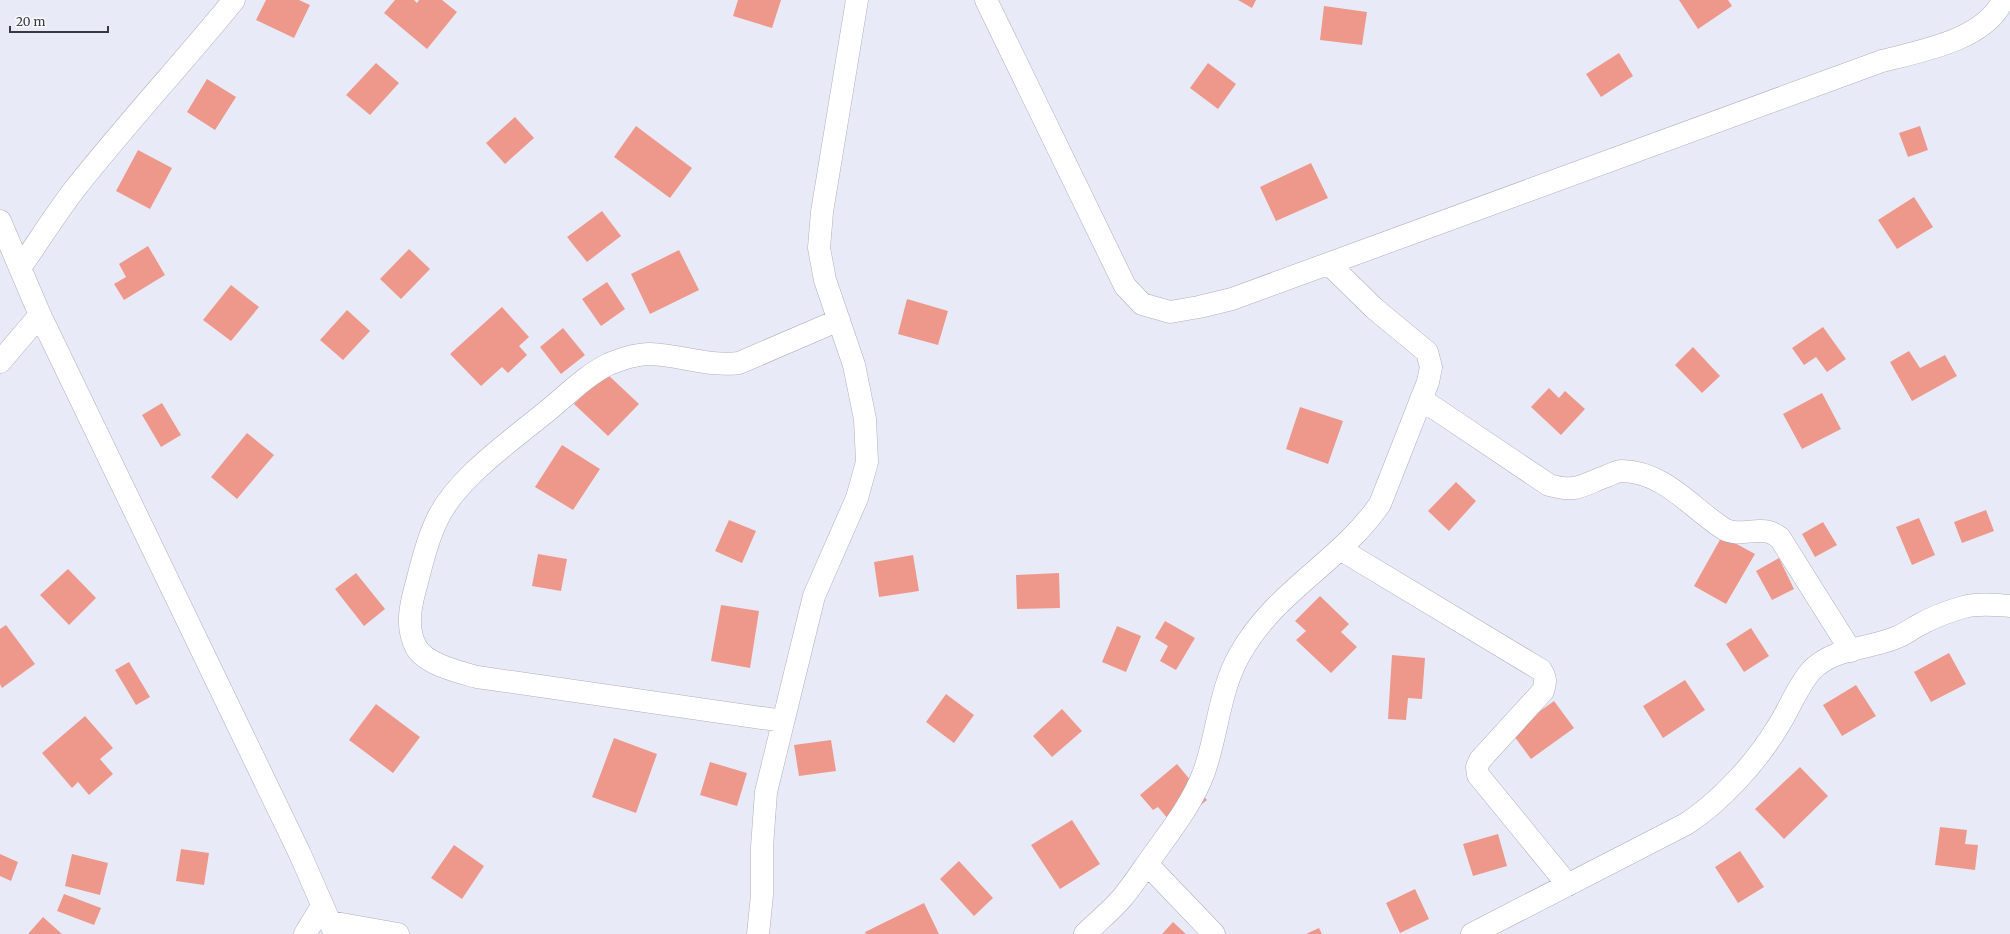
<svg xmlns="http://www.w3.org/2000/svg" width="2010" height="934" font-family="Merriweather,serif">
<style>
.building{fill:#ee988b}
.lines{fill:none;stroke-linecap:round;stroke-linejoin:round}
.street-casing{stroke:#adb0bb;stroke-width:23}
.street{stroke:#fff;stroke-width:22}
</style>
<rect width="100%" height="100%" fill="#e8ebf7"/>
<!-- building -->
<path class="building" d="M266,0h33l11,5 -16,33 -38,-18z
M395,0h19l3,3 2,-3h23l15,12 -30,37 -43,-36z
M738,0h43l-9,28 -39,-12z
M1238,0h18l-4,8z
M1679,0h49l4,6 -34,23z
M1324,6l43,6 -5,33 -42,-5z
M1619,53l14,23 -32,21 -15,-23z
M376,63l23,20 -29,32 -24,-20z
M1208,63l28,21 -18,25 -28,-21z
M207,79l29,18 -21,33 -28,-18z
M515,117l19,21 -29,26 -19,-21z
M636,126l56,42 -22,30 -56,-41z
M1920,126l8,24 -20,7 -9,-24z
M138,150l34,18 -22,41 -34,-18z
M1311,163l17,35 -52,23 -16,-34z
M1914,197l19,30 -36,22 -19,-29z
M602,211l19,25 -34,26 -20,-25z
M148,246l17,29 -41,25 -10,-16 12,-7 -7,-13z
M409,249l21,20 -29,30 -21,-20z
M679,250l20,40 -49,24 -19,-40z
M607,282l18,27 -24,17 -19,-27z
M231,285l28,22 -28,34 -28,-21z
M907,299l41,12 -10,34 -40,-11z
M502,307l27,30 -10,9 8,9 -19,18 -6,-6 -21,19 -31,-32z
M347,310l23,21 -27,29 -23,-20z
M1823,327l23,32 -19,13 -11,-15 -12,8 -12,-17z
M563,328l22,27 -24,19 -21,-27z
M1693,347l27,29 -18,17 -27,-28z
M1909,351l11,17 25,-13 12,21 -45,25 -22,-39z
M605,372l34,32 -31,32 -34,-32z
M1549,388l10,10 6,-7 20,18 -24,26 -30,-28z
M1822,393l19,36 -39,20 -19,-35z
M162,403l19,32 -20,12 -19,-32z
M1300,407l43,14 -15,43 -42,-15z
M247,433l27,22 -37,44 -26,-22z
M562,445l38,24 -27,41 -38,-23z
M1456,482l20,19 -27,30 -21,-20z
M1986,510l8,21 -32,12 -8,-21z
M1919,518l16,37 -23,10 -16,-38z
M729,520l27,11 -14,32 -27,-12z
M1823,522l14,23 -22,12 -13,-23z
M1722,536l33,18 -29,50 -32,-18z
M538,554l29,5 -6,32 -29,-5z
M913,555l6,36 -40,6 -5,-35z
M1779,558l15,31 -22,11 -16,-29z
M68,569l28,29 -27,27 -29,-30z
M356,573l29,36 -21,17 -29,-37z
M1059,573l1,35 -43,1 -1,-34z
M1320,596l29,28 -8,8 16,15 -26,26 -35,-33 10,-9 -11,-10z
M721,605l38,6 -9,57 -39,-7z
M1165,621l30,17 -19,32 -16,-9 8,-15 -13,-8z
M6,625l29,39 -33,24 -2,-4v-55z
M1117,626l24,10 -15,36 -24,-10z
M1751,628l18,28 -25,16 -18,-28z
M1949,653l17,31 -35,18 -17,-30z
M1392,655l33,3 -3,41 -14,-1 -2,22 -18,-1z
M129,662l21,35 -14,8 -21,-35z
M1685,680l20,30 -42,28 -20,-32z
M1856,685l20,31 -34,20 -19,-31z
M946,694l28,21 -20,28 -28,-21z
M1554,701l20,27 -43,31 -20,-27z
M376,704l44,33 -27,36 -44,-33z
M1062,709l20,22 -30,26 -19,-21z
M85,716l28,32 -13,11 13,15 -24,21 -11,-13 -6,6 -30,-35z
M614,738l43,16 -21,59 -44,-16z
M831,740l5,31 -37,5 -5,-31z
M710,762l37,11 -10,33 -37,-11z
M1177,764l30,36 -33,26 -16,-19 -5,3 -13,-15z
M1800,767l28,29 -44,43 -29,-30z
M1072,820l28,44 -40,25 -29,-44z
M1940,827l27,3 -2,14 13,1 -3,25 -40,-5z
M1498,834l9,32 -34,10 -10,-32z
M454,845l30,21 -22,33 -31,-21z
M181,849l28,4 -5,32 -28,-4z
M1740,851l24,36 -26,16 -23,-36z
M0,854l18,8 -7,19 -11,-5z
M72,854l36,9 -8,32 -35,-9z
M959,861l34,37 -19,18 -34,-37z
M1415,889l14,30 -29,14 -14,-30z
M64,894l37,14 -7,17 -37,-14z
M924,903l15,31h-73l-1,-2z
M43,917l19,17h-34z
M1173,922l13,12h-24z
M1319,928l3,6h-16z"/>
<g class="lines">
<!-- street casing -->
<g class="street-casing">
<path id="street" d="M986,0l139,286 17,18 28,8 29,-5 33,-8 650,-238c39,-10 103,-21 121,-61
M0,221l40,94 260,539 35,80
M20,268c18,-26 35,-53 54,-78 51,-65 108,-126 160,-190
M0,362l40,-47
M1421,399l128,86c28,8 33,0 58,-9 5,-2 10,-5 15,-5 43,1 69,37 102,58 14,8 31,-1 45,3 4,1 8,4 11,6l71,113
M1340,549l201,121c5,8 5,12 2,21l-63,69 -3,7 1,8 90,110
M783,721l-306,-44c-18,-5 -52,-13 -61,-30 -11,-21 -5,-44 1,-65 5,-20 10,-41 19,-60 18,-42 76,-82 110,-110 20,-16 40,-37 63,-48 13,-5 26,-10 41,-10 30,1 59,13 89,9l100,-43
M1147,864l67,70
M330,922l68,12
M305,934l17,-28
M758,934l4,-39v-48l4,-55 48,-196 43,-98 10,-36 -2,-43 -11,-54 -29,-85 -6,-32 3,-36 35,-212
M1085,934c12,-12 26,-23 37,-36 11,-13 21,-29 32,-44 18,-25 39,-52 50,-82 14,-39 15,-82 36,-118 35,-63 100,-92 140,-150l48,-122 3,-15 -4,-15 -52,-43 -46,-45
M1472,934l214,-110c34,-22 70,-61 91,-96 12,-18 20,-41 34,-57 21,-23 57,-22 84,-33 9,-3 16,-9 24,-13 14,-8 30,-14 45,-18 14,-4 32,-2 46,-1"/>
</g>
<!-- street -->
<use href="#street" class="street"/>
</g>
<!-- scale -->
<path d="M10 26v6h98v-6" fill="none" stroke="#38393e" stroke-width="2"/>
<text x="16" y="26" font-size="12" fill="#38393e" stroke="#f7f8fd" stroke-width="3" paint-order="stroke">20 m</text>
</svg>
